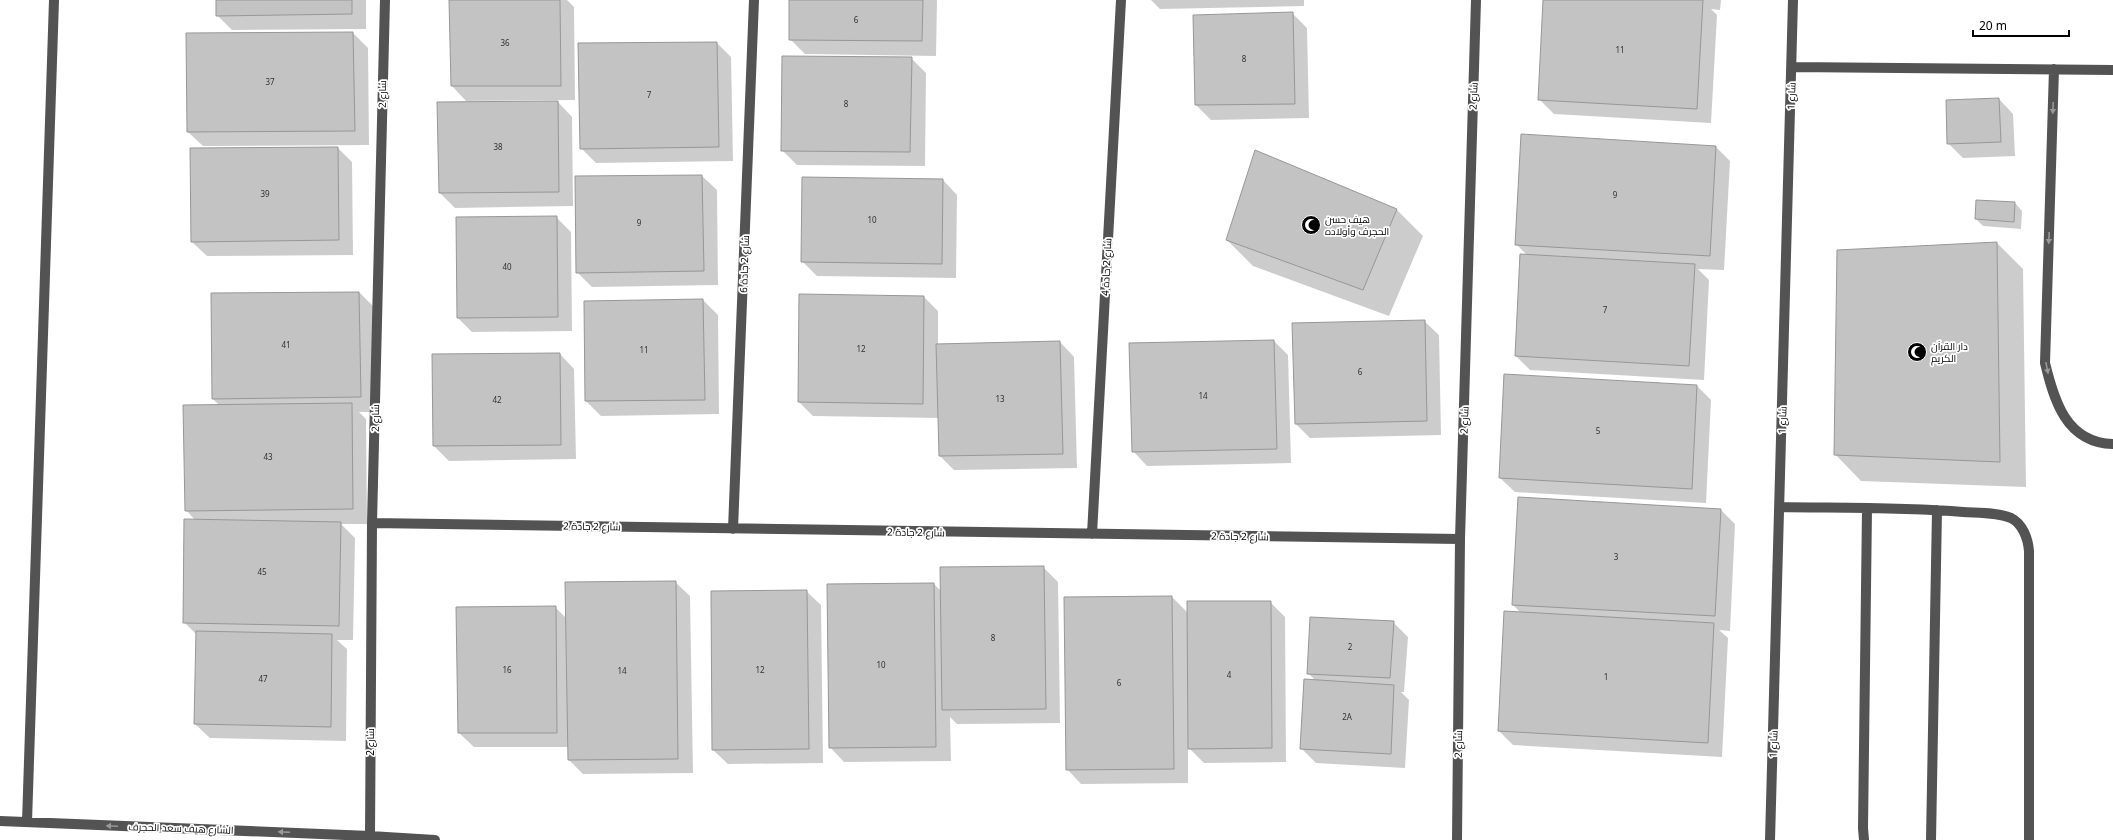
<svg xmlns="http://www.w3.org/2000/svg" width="2113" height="840" font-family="'Noto Sans',Cairo,sans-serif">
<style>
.shadow{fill:#0003}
.building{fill:#c3c3c3;stroke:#979797}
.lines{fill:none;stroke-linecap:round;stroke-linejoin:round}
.minor{stroke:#535353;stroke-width:10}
.oneway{fill:#989898}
.labels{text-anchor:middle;stroke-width:3.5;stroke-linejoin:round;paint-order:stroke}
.number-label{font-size:8px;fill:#313131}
.street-label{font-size:10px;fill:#000;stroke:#fff}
.poi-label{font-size:10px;fill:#000;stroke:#fff;text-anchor:start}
</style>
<rect width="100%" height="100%" fill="#fff"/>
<!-- shadow -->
<path class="shadow" d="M217,0h149v29l-134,1 -15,-15z
M450,0h117l7,7 1,93 -109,1 -14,-15z
M790,0h147l-1,56 -131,-2 -15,-15z
M1151,0h153v6l-144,3z
M1544,0h177l-1,10 -9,-1 6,6 -6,108 -157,-9 -15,-15z
M1292,13l15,15 2,90 -98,2 -15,-15 -2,-89z
M353,33l15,15 1,97 -166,1 -15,-14z
M717,43l14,14 2,104 -137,2 -15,-15z
M911,58l15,15 -1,93 -128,-1 -15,-15z
M1999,99l14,15 2,42 -52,2 -15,-15z
M558,102l14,15 1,89 -118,2 -15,-15z
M1716,147l14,14 -6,109 -26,-1 11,11 -5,100 -174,-10 -14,-14 11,-101 -11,-11z
M338,148l14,14 1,93 -146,1 -15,-14z
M1256,152l141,58 26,26 -34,80 -136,-50 -26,-26z
M702,176l15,14 1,95 -126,2 -15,-15z
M943,180l14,15 -1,83 -139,-2 -15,-15z
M1977,201l38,2 7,8 -1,18 -38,-3 -7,-7z
M556,217l15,15 1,99 -100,1 -14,-14z
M1997,243l26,26 3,218 -165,-6 -26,-27z
M359,292l15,15 1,105h-16l7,7 1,105h-26l14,14 -2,102h-16l10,9 -1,92 -136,-3 -15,-14 2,-89 -13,-13 11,-102 -9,-10 33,-105 -6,-6 -1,-105z
M924,297l14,14v34l122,-3 14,15 3,111 -123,2 -14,-14 -1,-38 -126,-2 -14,-14z
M703,300l15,15 1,99 -118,2 -15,-15z
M1424,321l15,14 2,100 -131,3 -14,-14z
M1274,341l14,14 3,108 -144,3 -14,-15z
M560,354l14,15 2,90 -127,2 -15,-15z
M1697,386l14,14 -5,103 -191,-11 -15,-14z
M1721,510l14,14 -5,107 -11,-1 9,8 -6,119 -209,-12 -14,-14 22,-118 -8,-8z
M1043,567l15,15 2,141 -103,1 -7,-7 1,44 -107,1 -14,-15 104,-163 7,7z
M675,582l15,14 3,177 -110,1 -14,-14v-13h-95l-15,-14 96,-126 12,12z
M806,591l15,14 2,158 -95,1 -15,-14z
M1172,597l16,16 82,-11 15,15 1,145 -82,1 -16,-16v36l-107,1 -14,-15z
M1393,622l15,15 -4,55h-3l8,8 -4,68 -89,-5 -15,-15 15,-67 -8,-8z"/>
<!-- building -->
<path class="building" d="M216,0h136v14l-136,2z
M449,0h111l1,86h-110z
M789,0h134l-1,41 -133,-1z
M1543,0h160l-6,109 -159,-9z
M1293,12l2,92 -100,1 -2,-90z
M353,32l2,99 -168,1 -1,-99z
M717,42l2,105 -139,2 -2,-106z
M782,56l130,1 -2,95 -129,-1z
M1999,98l2,44 -54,2 -1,-44z
M558,101l1,91 -120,1 -2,-91z
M1521,134l195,12 -6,110 -195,-11z
M338,147l1,93 -148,2 -1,-94z
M1255,150l142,59 -34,81 -137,-50z
M702,175l2,96 -128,2 -1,-97z
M802,177l141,2 -1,85 -141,-2z
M1976,200l39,2 -1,20 -39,-3z
M557,216l1,101 -101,1 -1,-101z
M1997,242l3,220 -166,-7 3,-205z
M1520,254l175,10 -6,102 -174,-10z
M359,292l2,105 -149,2 -1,-106z
M799,294l125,2 -1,108 -125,-2z
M703,299l2,101 -120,1 -1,-100z
M1425,320l2,101 -132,3 -3,-101z
M1274,340l3,109 -145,3 -3,-109z
M1060,341l3,113 -124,2 -3,-112z
M560,353l1,92 -128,1 -1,-92z
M1504,374l193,11 -5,104 -193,-11z
M352,403l1,106 -168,2 -2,-106z
M1518,497l203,12 -6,107 -203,-11z
M184,519l157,3 -2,104 -156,-3z
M1044,566l2,143 -104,1 -2,-143z
M676,581l2,178 -110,1 -3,-178z
M934,583l2,164 -107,1 -2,-164z
M807,590l2,159 -97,1 -1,-159z
M1172,596l2,173 -108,1 -2,-173z
M1187,601h84l1,147 -84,1z
M556,606l1,127h-99l-2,-126z
M1504,611l210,12 -6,120 -210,-12z
M1310,617l84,4 -4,57 -83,-4z
M196,631l136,3 -1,93 -137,-3z
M1304,679l90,6 -3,69 -91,-5z"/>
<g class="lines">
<!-- minor -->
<path class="minor" d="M1792,67l321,3
M2054,69l-9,294c9,37 21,80 68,81
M1780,507c61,1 122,0 183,5 15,1 33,0 48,6 12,6 17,21 18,33v289
M372,523l1088,16
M733,529l21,-529
M1092,534l29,-534
M0,821l370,15 65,4
M27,822l27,-822
M370,836l2,-313 13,-523
M1457,840l3,-301 16,-539
M1770,840l23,-840
M1864,840l-1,-12 4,-319
M1931,840l6,-330"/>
</g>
<!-- one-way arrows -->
<defs><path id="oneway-solid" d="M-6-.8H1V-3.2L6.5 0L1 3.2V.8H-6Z"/></defs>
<g class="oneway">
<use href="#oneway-solid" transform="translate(2053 108) rotate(92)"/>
<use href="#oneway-solid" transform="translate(2049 238) rotate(92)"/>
<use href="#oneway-solid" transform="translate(2047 368) rotate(79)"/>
<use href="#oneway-solid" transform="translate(112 826) rotate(-178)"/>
<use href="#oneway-solid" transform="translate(284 832) rotate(-178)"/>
</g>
<!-- icons -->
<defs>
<g id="mosque-disc" transform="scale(1)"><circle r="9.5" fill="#000" stroke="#fff"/><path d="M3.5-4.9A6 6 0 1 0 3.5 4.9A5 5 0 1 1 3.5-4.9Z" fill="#fff"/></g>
</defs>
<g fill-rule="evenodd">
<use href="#mosque-disc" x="1311" y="225"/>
<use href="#mosque-disc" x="1917" y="352"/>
</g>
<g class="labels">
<!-- number labels -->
<g class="number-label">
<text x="856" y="23">6</text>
<text x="505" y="46">36</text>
<text x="1620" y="53">11</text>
<text x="1244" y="62">8</text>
<text x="270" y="85">37</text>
<text x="649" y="98">7</text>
<text x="846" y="107">8</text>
<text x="498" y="150">38</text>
<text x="265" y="197">39</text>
<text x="1615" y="198">9</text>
<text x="872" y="223">10</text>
<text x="639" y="226">9</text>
<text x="507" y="270">40</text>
<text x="1605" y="313">7</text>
<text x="286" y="348">41</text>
<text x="861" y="352">12</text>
<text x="644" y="353">11</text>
<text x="1360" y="375">6</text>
<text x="1203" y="399">14</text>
<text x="1000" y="402">13</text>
<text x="497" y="403">42</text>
<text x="1598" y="434">5</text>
<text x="268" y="460">43</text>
<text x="1616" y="560">3</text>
<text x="262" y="575">45</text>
<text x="993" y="641">8</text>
<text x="1350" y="650">2</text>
<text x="881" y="668">10</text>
<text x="507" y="673">16</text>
<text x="760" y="673">12</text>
<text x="622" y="674">14</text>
<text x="1229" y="678">4</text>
<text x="1606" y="680">1</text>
<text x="263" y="682">47</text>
<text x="1119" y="686">6</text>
<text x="1347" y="720">2A</text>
</g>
<!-- street labels -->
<g class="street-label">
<text transform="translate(382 94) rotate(-89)" y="4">شارع 2</text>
<text transform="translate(1473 96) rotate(-88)" y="4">شارع 2</text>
<text transform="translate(1791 96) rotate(-88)" y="4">شارع 1</text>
<text transform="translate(744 264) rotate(-88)" y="4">شارع 2 جادة 6</text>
<text transform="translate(1106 267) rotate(-87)" y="4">شارع 2 جادة 4</text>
<text transform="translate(375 418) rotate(-89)" y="4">شارع 2</text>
<text transform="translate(1464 420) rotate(-88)" y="4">شارع 2</text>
<text transform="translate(1782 420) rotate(-88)" y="4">شارع 1</text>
<text transform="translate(592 526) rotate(1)" y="4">شارع 2 جادة 2</text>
<text transform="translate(916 532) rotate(1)" y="4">شارع 2 جادة 2</text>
<text transform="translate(1240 536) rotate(1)" y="4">شارع 2 جادة 2</text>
<text transform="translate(370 742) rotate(-90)" y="4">شارع 2</text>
<text transform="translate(1458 744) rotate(-89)" y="4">شارع 2</text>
<text transform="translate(1773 744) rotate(-88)" y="4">شارع 1</text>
<text transform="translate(181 828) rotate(2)" y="4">الشارع هيف سعد الحجرف</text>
</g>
<!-- poi labels -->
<g class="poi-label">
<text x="1325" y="223">هيف حسن<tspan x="1325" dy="12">الحجرف وأولاده</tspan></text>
<text x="1931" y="350">دار القرآن<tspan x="1931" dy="12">الكريم</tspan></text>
</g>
</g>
<!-- scale -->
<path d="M1973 30v6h96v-6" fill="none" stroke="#000000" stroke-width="2"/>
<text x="1979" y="30" font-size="12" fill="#000000" stroke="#ffffff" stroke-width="3" paint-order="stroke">20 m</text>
</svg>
